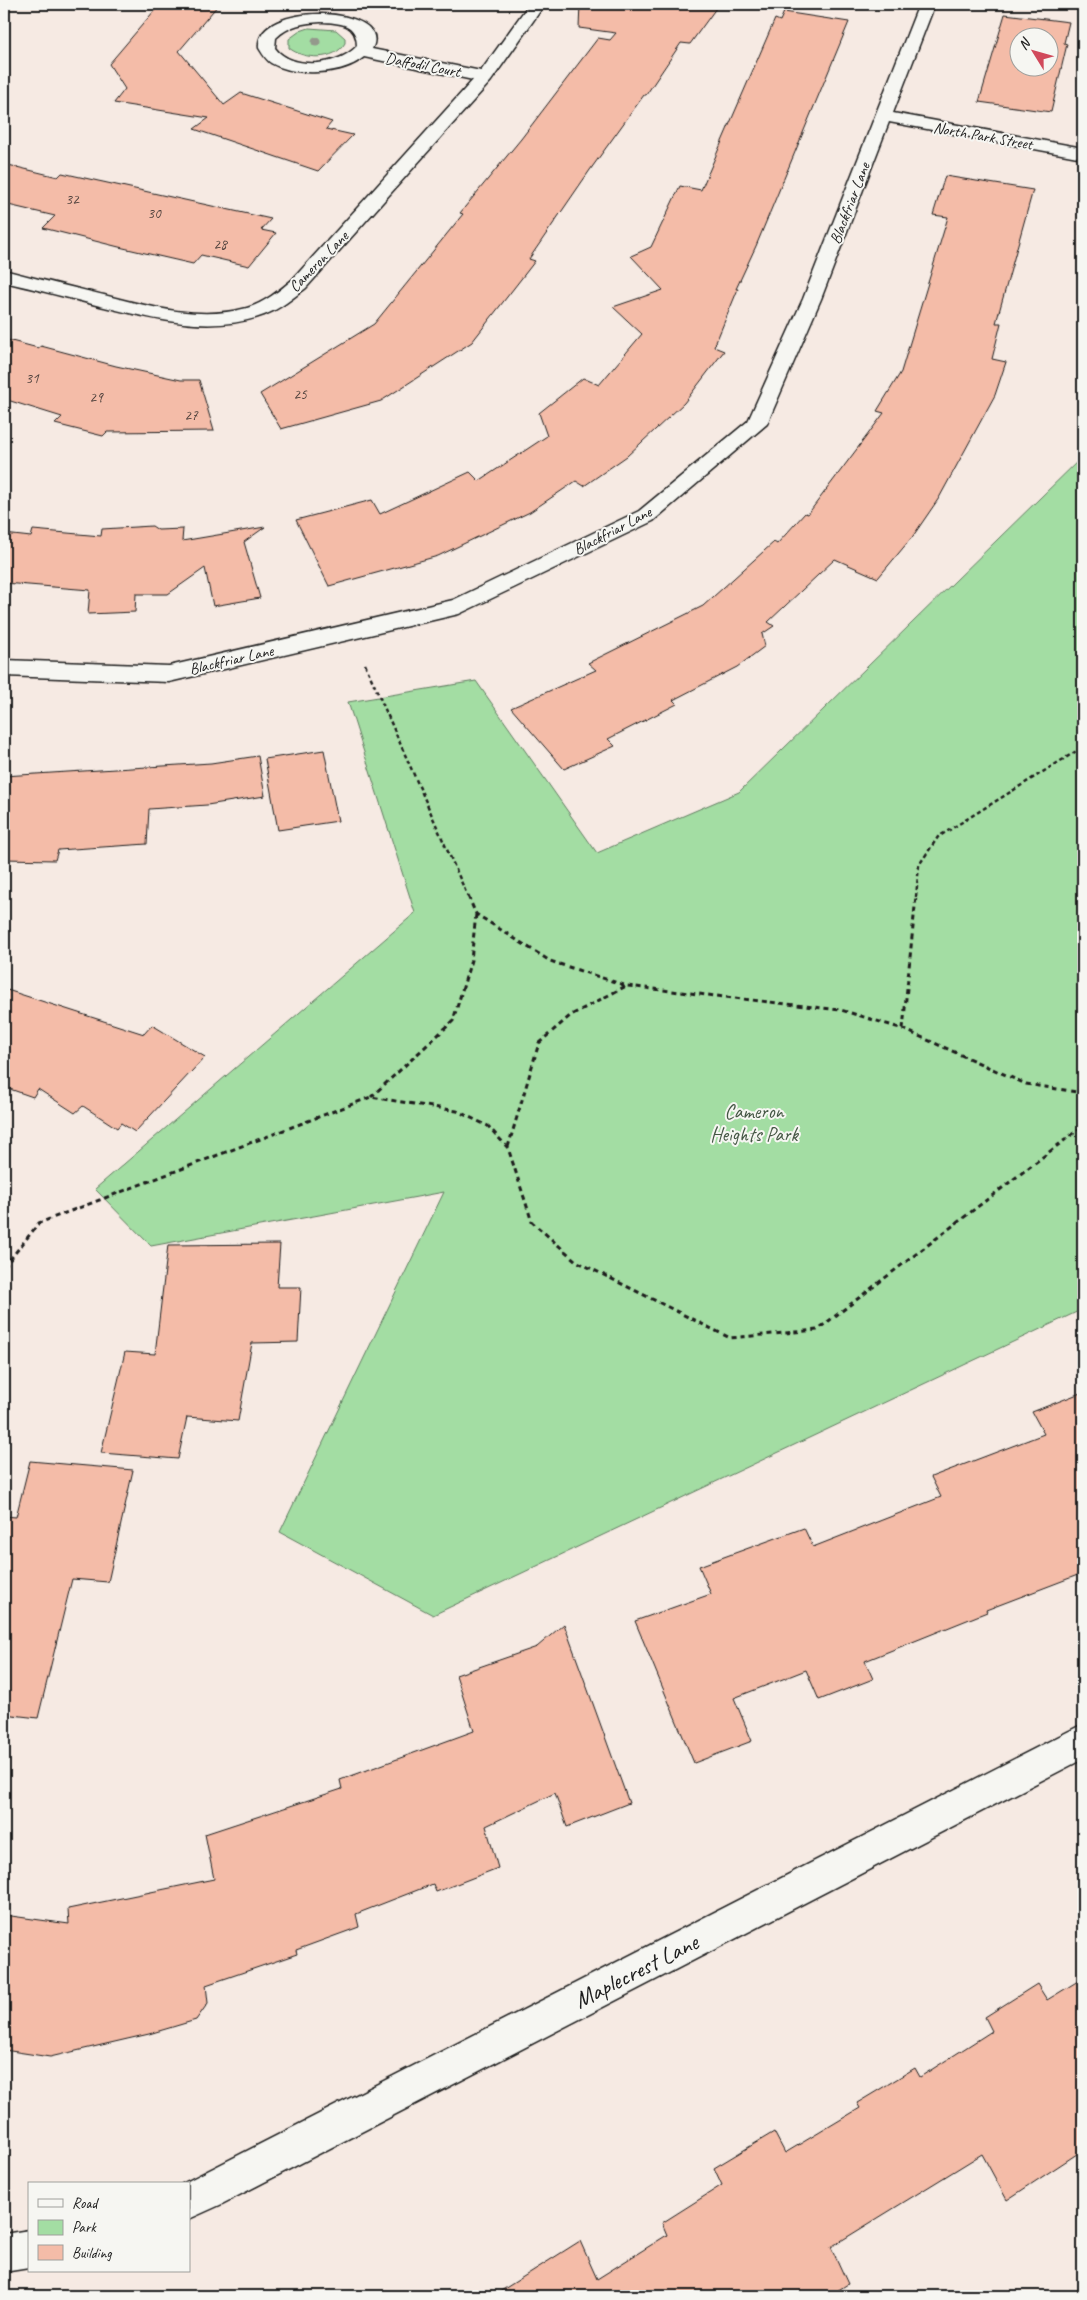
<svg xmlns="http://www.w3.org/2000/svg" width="1087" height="2300" font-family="Caveat,sans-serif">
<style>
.green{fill:#a3dda3;stroke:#607c60}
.building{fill:#f4bca8;stroke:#1c1c1c;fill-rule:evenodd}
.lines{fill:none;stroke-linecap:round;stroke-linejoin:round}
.street-casing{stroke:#1c1c1c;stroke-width:3}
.path-far1{stroke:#1c1c1c;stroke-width:2.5;stroke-dasharray:4 3;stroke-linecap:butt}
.path{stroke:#1c1c1c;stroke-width:3;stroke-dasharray:5 4;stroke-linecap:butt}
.street{fill:#f6f6f2;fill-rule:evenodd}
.tree{fill:#94998c}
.labels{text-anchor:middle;stroke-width:4;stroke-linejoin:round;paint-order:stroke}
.far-number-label{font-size:15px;fill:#52443f}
.far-street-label{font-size:16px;fill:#1c1c1c;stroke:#f6f6f2}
.park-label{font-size:20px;fill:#445644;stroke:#f6f6f2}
.near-street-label{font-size:24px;fill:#1c1c1c;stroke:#f6f6f2}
</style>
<rect width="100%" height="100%" fill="#f6eae3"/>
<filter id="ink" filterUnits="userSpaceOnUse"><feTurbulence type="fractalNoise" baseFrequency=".02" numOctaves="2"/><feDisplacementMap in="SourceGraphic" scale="10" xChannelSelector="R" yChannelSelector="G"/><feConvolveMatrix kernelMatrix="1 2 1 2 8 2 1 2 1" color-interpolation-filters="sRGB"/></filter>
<g filter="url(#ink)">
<!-- green -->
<path class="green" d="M309,28l27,2 9,8v5c-10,18 -41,17 -56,5v-9l11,-8z
M1083,456v853l-650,306 -153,-83 164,-340 -293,54 -56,-57 320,-276 -67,-211 128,-21 121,172 142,-61z"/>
<!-- building -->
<path class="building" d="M160,4h59l-40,47 45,54 17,-12 91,29 -6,7 27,6 -35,36 -124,-42 15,-11 -95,-15 11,-14 -16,-25z
M580,4h139l-29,40 -9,-1 -35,52h-2l-54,75 -61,89 6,2 -63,81 -91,59 -100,28 -21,-35 114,-70 89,-110 -3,-1 61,-74 77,-101 12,2 6,-7 -37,-5z
M784,12l65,10 -93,224 -20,43h2l-24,58 10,4 -40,52 -57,53 -43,30 -8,-5 -46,31 -92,44 -109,30 -33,-66 76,-20 8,14 90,-42 9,9 68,-45 -8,-23 44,-35 16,7 43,-51 -29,-27 50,-17 -32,-34 20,-9 29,-61 21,4 74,-171 5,2z
M1005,14l64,8 -5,21 3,1 -16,68 -72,-10zM1020,38h30v30h-30z
M4,164l54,13 4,-4 209,46 -10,11 15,3 -27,33 -48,-11 -8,9 -74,-17 -76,-19 12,-12 -51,-12z
M945,176l88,14 -37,133h5l-9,36 14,3 -11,33 -56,103 -26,38 -35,42 -43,-19 -67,63 6,4 -12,8 3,12 -28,21 -64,33 4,4 -69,35 7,7 -51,23 -53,-61 85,-38 -8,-7 115,-57 71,-64 3,2 28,-31 3,1 76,-101 -7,-2 24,-39 47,-155 -15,-2z
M4,339l34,9 3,-2 75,20 65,14h18l15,51 -107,1 -4,4 -48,-12 7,-7 -58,-18z
M152,526l6,4 25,-1 -1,12 83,-14 -21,15 16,56 -47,8 -8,-38 -37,26h-32l-1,18 -47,2 2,-24 -86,-7v-49l27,3 2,-7 68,6 1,-7z
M324,750l14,71 -60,9 -13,-71z
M258,756l7,40 -58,9 -58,4 -2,35 -89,6 -3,10 -51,-1v-83l207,-13z
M4,989l140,45 8,-9 53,32 -70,75 -14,-9 -4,5 -34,-22 -8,7 -37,-24 -5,8 -29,-10z
M280,1244l-3,43h24l-3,55 -46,1 -14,78 -51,-4 -9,42 -77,-6 24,-101 30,2 13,-109z
M1083,1392v181l-97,37 1,2 -122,49 8,18 -54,21 -13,-30 -72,28 18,43 -58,22 -59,-142 76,-27 -12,-28 105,-38 9,19 128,-50 -10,-20 113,-43 -12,-22z
M30,1461l103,9 -25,112 -36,-3 -34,139 -34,-4v-198l12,1z
M564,1624l65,179 -62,24 -12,-34 -69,33 12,42 -62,24 -3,-8 -77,30 3,13 -63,23 1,4 -91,31 2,18 -12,17 -47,14 -99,23 -46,-7v-135l65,9 -1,-15 146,-30 -9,-45 137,-45 -2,-9 134,-49 -18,-56 81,-28z
M1083,1978v172l-76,50 -25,-46 -151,93 17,37 -19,12h-336l87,-55 17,38 70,-44 -5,-12 60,-38 -8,-17 60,-36 11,21 75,-45 -3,-5 58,-35 5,9 72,-46 -7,-14 52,-33 10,16z"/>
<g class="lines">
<!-- street casing -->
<g class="street-casing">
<path id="street" d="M529,4h16l-54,77 -185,207c-13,10 -26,21 -42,27 -54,20 -110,4 -164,-9 -32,-8 -64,-17 -96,-24v-12c33,9 67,17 100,25 47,12 95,26 143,13 17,-5 32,-17 45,-28l181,-200 -109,-23c-21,18 -69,20 -93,6 -5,-3 -9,-10 -12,-15 -5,-48 136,-43 113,1l109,22zM321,22c19,1 36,1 36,24 -18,20 -65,25 -82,2l1,-10c13,-13 28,-15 45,-16z
M919,4h16l-42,109 190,35v10l-194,-36 -68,177 -54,125 -114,97 -194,93 -290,68 -165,-6v-16l165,6 284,-66 186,-89 109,-90 55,-122z
M1083,1724v35l-863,446 -31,14v-35h-7z
M29,2230v38l-25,4v-38z"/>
</g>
<!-- path-far1 -->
<path class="path-far1" d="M365,664l103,233
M916,897l3,-32 19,-28 145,-90"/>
<!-- path -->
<path class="path" d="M468,896l8,18 74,47 77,25 214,24 62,19 123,55 57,9
M903,1029l13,-133
M371,1097l82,-76 18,-61 5,-46
M508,1147l31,-104 32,-28 55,-29
M4,1267l35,-44 332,-126 86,14 31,15 20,22 24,74 44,39 154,77 87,-8 266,-204"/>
<!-- street -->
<use href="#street" class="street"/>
</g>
<!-- trees -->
<circle class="tree" cx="316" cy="42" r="4.5"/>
</g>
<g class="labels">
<!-- far-number labels -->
<g class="far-number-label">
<text x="72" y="204">32</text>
<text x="154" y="218">30</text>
<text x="220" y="249">28</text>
<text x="32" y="383">31</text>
<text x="300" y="399">25</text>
<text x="96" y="402">29</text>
<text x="191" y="420">27</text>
</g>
<!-- far-street labels -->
<g class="far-street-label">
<text transform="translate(423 64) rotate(11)" y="6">Daffodil Court</text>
<text transform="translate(983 135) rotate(10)" y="6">North Park Street</text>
<text transform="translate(849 203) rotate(-69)" y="6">Blackfriar Lane</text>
<text transform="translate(318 261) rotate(-46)" y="6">Cameron Lane</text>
<text transform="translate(612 530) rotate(-28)" y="6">Blackfriar Lane</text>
<text transform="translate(231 659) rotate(-13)" y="6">Blackfriar Lane</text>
</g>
<!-- park labels -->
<g class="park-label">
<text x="754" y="1118">Cameron<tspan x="754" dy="23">Heights Park</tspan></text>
</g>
<!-- near-street labels -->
<g class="near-street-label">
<text transform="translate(636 1971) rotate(-27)" y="8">Maplecrest Lane</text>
</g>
</g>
<!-- margin -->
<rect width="1087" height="2300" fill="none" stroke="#f6f6f2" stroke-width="20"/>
<rect x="10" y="10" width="1067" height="2280" fill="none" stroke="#1c1c1c" stroke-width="2" filter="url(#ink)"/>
<!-- legend -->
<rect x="28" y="2182" width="162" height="90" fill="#f6f6f2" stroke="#9f9f9c"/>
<rect x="38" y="2199" width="25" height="8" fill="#f6f6f2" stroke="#9f9f9c"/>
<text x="72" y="2208" font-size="15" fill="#1c1c1c">Road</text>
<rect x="38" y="2220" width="25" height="15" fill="#a3dda3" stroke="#9f9f9c"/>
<text x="72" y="2232" font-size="15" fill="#1c1c1c">Park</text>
<rect x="38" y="2245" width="25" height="15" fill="#f4bca8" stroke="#9f9f9c"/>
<text x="72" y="2258" font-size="15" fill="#1c1c1c">Building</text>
<!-- north arrow -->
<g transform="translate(1034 52) rotate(307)"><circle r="24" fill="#f6f6f2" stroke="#9f9f9c"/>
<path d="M0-4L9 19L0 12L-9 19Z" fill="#d1495b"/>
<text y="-8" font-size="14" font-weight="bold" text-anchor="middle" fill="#1c1c1c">N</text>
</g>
</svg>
